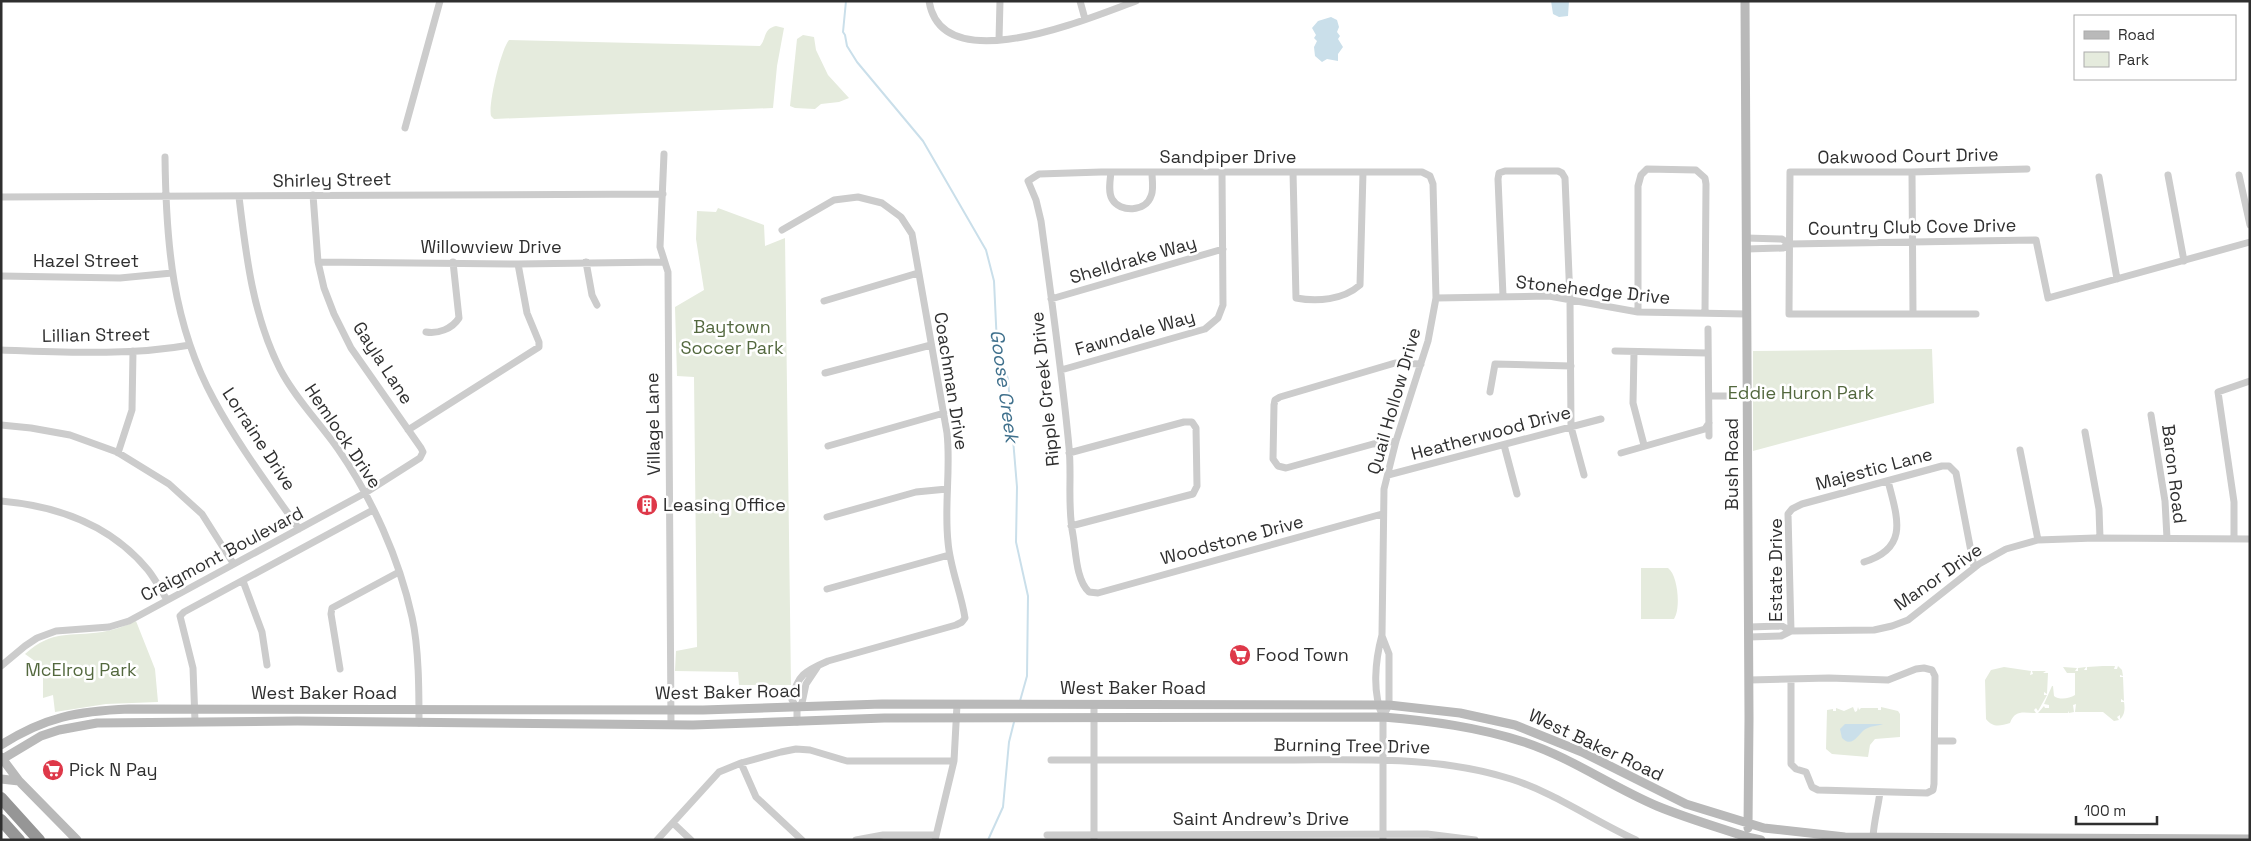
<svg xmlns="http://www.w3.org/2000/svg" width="2251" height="841" font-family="'Space Grotesk',sans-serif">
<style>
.green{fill:#e5ebdd}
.water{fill:#cadfea}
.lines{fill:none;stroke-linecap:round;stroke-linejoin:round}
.stream{stroke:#cadfea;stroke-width:2}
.minor{stroke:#ccc;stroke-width:7}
.secondary{stroke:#b9b9b9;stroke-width:9}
.motorway{stroke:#969696;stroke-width:12}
.labels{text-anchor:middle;stroke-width:5;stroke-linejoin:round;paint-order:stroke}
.street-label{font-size:18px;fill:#2f2f2f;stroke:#fff}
.park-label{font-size:18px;fill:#53683e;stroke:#fff}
.poi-label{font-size:18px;fill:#2f2f2f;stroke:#fff;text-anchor:start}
.water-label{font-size:19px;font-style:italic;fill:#40718d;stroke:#fff}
</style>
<rect width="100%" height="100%" fill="#fff"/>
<!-- green -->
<path class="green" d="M776,26l8,2 -7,38 -4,42 -279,11 -3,-3c-3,-11 10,-67 18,-76l251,6c7,-8 3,-17 16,-20z
M803,35l11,2 2,13 12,25 21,23 -10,4 -18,2 -6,5 -20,-1 -5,-2 7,-67z
M718,208l46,17 1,21 20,-8 6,447h-52l-1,-13 -63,-1 1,-20 21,-4 -3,-270 -17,-1 -2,-69 29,-17 -8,-51 1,-28 19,1z
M1932,349l2,54 -181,48v-100z
M1641,568h27c10,7 13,41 6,51h-33z
M136,621l19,48 3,33 -52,2 -51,8 -2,-17 -10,3v-31l-18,-13c28,-25 45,-17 77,-22 12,-2 23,-6 34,-11z
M2103,666h12l-1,3h3l1,-3 4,4 1,6 -3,-1v2h3l1,24 -3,-2v3h3c1,6 1,13 -4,17v-4l-3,2 2,3 -5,1 -11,-9h-28l1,-8 -3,1 1,7 -5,1v-2l-1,2h-30l6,-7 1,2h4v-3l-5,-1 8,-18h1l1,10c5,4 15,3 21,-1v-22h-8l-4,-6 14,1 -2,3h3v-3l8,-1 -2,3h3v-3z
M2004,667l27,4 -1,4 3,-1 -1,-3h14l-3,2h5l-1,21 -3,-2v3h3l-9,16 -2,-3 -2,2 2,3c-12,0 -21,-4 -26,10 -10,3 -17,5 -24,-4l-1,-39 6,-10z
M1853,707l2,5 2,-1 1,-4 1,3 2,-2h17v2h3v-3l17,4 2,3v23l-25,2 -5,6 -2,12 -36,-3 -6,-5 1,-39 6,-1v2h3v-3l8,3z"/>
<!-- water -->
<path class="water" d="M1551,1h18l-1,15 -9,1 -6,-3z
M1331,17l6,3 2,7 -2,5 3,4 -2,3 5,8 -5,7v7l-11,-2 -5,3 -7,-6 -1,-9 3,-6 -3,-3 2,-3 -4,-7 6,-7z
M1845,724h38c-5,2 -14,2 -19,6 -7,6 -12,18 -22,8l-2,-9z"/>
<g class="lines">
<!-- stream -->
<path class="stream" d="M846,1l-3,31 2,3 2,11 10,16 66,79 63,109 8,31 3,64 11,34 9,108 -1,55 12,54 -1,80 -7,25
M988,840l15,-33 6,-65 5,-20"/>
<!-- minor -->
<path class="minor" d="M929,1c13,81 162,16 207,0
M1080,1l5,18
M999,40l1,-39
M405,128l35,-127
M664,154l-4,93 8,25 3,453
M165,157c1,85 7,166 49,243 24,45 56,87 85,129
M1111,172c-1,9 -3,20 1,27 8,14 34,13 39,-3 3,-6 1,-16 1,-23
M1293,172l3,126c21,4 47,2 64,-13l3,-113
M1912,172l1,142
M2168,175l16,86
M2239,175l11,50
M2099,177l18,102
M1,197l662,-3
M239,197c7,59 14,119 41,172 15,29 39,53 58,80 34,49 61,109 74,168 7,31 7,75 7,106
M782,230l52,-30 24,-3 24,6 19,14 11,17 35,199c4,36 -3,72 1,109 2,26 13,50 17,76l-3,4 -6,3 -128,36c-23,10 -31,14 -36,39l5,8v14
M1746,238l36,1 7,5
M1746,249l37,-1 6,-4 247,-4 12,58 202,-56
M318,262l200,2 146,-2
M586,262l6,33 5,10
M1,276l119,2 52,-5
M1503,296l-5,-117 1,-6 6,-2h53l4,2 3,5 5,122 1,127 13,48
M1436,298l113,-2 89,16 109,2
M1051,299l172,-50
M824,301l94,-28
M1638,312v-126l3,-11 6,-6 49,1 9,8 1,6 -1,129
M1976,314h-187l1,-142h122l115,-3
M1708,329l1,107
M426,332c12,2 26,-3 33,-14l-6,-56
M1,350c62,2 128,6 189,-5
M1615,351l92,2
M1634,353l-1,50 11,42
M1061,370l144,-41 13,-11 5,-13 -1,-133
M825,373l106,-28
M1490,392l5,-28 76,2
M1709,396h39
M2151,415l14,86 2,37
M1,425l30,3 39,7 47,17 52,32 33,30 31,49
M408,430l131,-83v-5l-12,-29 -9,-49
M2085,432l14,77 1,29
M1396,441l-23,3 -87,24 -8,-2 -5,-7 1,-54 1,-5 5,-3 115,-34 26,1
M1504,445l13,49
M828,446l116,-33
M2020,450l18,90
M118,453l14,-43 1,-59
M1069,453l115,-31h8l4,6 1,58 -4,8 -122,32
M1621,453l84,-24 4,-6
M1388,475l213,-56
M1,501c57,5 110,24 147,69 7,9 13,20 19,30
M1382,514l-284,79 -9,-1c-13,-12 -13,-40 -16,-57 -6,-30 -1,-58 -4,-88 -7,-75 -18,-151 -28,-226l-5,-21 -8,-19 11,-7 62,-2h321l8,4 3,8 3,114 -8,43 -32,100 -12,48 -2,146c-7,26 -10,58 1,82v123
M827,517l89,-25 31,-3
M2234,539v-37l-16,-110 32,-11
M1864,562c46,-14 33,-45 24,-81
M243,581l19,51 5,33
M827,589l122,-34
M1749,627l33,-1 9,5
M1791,631l-3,-117 4,-5 10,-5 140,-38h7l7,7 18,94
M1382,636l7,18v51l-6,12
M1749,637l32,-1 10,-5 83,-1 18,-4 16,-6 71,-56 27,-15 32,-9 57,-2 155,1
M1,666l24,-20 12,-8 19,-7 53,-4 20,-6 236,-128 55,-35 3,-6 -2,-4 -70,-100 -17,-34 -10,-26 -6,-26 -5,-67
M340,669l-9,-55 1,-6 67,-36
M1749,680l80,-2 59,2 28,-11 8,-1 8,2 3,6 -1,108 -1,6 -6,3 -109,-3 -6,-3 -6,-15 -10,-3 -5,-5v-83
M1094,704v136
M797,708l5,-5 4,-19 12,-18
M195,721l-2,-53 -13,-52 4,-4 189,-102
M1935,741h18
M1051,760c79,0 159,0 238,0 75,0 149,-4 222,19 44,14 83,42 125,61
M741,763l15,34 46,43
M673,823l18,17
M1047,835l380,-1 48,6
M1873,837c1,-16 5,-29 7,-45
M657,840l62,-68 22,-9 40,-11 15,-3 14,1 37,11h107
M856,840l27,-5h53
M935,840l19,-79 3,-56"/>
<!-- secondary -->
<path class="secondary" d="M1745,1l4,717 -1,110
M1,745c44,-28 77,-34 128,-36l574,1 179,-6 507,1 71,8 55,12 67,27 104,52 78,24 81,9 405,2
M1,757l18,24 58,59
M1,760l40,-24 18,-6 38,-7 200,-2 396,4 191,-7 499,-1c48,4 95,10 141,25 48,16 88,45 133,64 29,12 60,21 90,31l14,3
M1,779l18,2"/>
<!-- motorway -->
<path class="motorway" d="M1,798l38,42
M1,820l18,20"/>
</g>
<!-- icons -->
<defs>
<g id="building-disc" transform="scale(1.125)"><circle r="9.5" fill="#de3849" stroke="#fff"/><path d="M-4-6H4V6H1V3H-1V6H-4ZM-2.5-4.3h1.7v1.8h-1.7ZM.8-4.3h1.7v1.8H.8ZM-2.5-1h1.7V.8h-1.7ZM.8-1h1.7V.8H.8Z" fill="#fff"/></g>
<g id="supermarket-disc" transform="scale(1.125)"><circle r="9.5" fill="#de3849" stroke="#fff"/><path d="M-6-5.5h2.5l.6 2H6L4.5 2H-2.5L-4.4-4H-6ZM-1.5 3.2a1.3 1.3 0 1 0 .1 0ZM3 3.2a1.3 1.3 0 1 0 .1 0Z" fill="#fff"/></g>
</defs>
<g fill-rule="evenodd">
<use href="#building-disc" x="647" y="505"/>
<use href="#supermarket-disc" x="1240" y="655"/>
<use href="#supermarket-disc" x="53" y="770"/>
</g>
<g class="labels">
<!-- street labels -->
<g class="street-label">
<text transform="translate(1908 156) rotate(-1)" y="6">Oakwood Court Drive</text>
<text x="1228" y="163">Sandpiper Drive</text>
<text transform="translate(332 180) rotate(-1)" y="6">Shirley Street</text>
<text transform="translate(1912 227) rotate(-1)" y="6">Country Club Cove Drive</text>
<text x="491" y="253">Willowview Drive</text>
<text transform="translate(1133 260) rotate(-16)" y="6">Shelldrake Way</text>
<text x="86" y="267">Hazel Street</text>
<text transform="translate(1593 290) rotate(6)" y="6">Stonehedge Drive</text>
<text transform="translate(1135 333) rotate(-16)" y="6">Fawndale Way</text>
<text transform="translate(96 335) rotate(-1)" y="6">Lillian Street</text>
<text transform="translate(383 363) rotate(57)" y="6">Gayla Lane</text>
<text transform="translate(951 381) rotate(81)" y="6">Coachman Drive</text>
<text transform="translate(1045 389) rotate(-96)" y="6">Ripple Creek Drive</text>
<text transform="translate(1394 401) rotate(-74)" y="6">Quail Hollow Drive</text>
<text transform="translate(653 424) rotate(-91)" y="6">Village Lane</text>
<text transform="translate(1491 433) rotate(-15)" y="6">Heatherwood Drive</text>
<text transform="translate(343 436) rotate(56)" y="6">Hemlock Drive</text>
<text transform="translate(259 439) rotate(57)" y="6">Lorraine Drive</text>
<text transform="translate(1732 464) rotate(-90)" y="6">Bush Road</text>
<text transform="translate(1874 469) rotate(-15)" y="6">Majestic Lane</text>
<text transform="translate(2174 474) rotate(83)" y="6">Baron Road</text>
<text transform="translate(1232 540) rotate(-15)" y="6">Woodstone Drive</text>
<text transform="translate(222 554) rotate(-28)" y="6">Craigmont Boulevard</text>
<text transform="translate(1776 570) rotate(-90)" y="6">Estate Drive</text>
<text transform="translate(1938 577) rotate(-35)" y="6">Manor Drive</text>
<text x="1133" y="694">West Baker Road</text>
<text transform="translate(728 692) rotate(-1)" y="6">West Baker Road</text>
<text x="324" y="699">West Baker Road</text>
<text transform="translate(1596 745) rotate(25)" y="6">West Baker Road</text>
<text transform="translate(1352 746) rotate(1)" y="6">Burning Tree Drive</text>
<text x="1261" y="825">Saint Andrew's Drive</text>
</g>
<!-- park labels -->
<g class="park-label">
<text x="732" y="333">Baytown<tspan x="732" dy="21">Soccer Park</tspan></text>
<text x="1801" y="399">Eddie Huron Park</text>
<text x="81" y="676">McElroy Park</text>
</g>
<!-- poi labels -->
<g class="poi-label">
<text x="663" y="511">Leasing Office</text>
<text x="1256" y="661">Food Town</text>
<text x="69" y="776">Pick N Pay</text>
</g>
<!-- water labels -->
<g class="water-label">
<text transform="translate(1005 386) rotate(82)" y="7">Goose Creek</text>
</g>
</g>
<!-- border -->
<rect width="2251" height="841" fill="none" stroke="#2f2f2f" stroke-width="5"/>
<!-- legend -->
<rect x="2074" y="15" width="162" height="65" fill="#ffffff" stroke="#acacac"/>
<rect x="2084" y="31" width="25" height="8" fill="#b9b9b9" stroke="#acacac"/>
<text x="2118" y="40" font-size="15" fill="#2f2f2f">Road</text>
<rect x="2084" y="52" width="25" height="15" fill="#e5ebdd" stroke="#acacac"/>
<text x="2118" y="65" font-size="15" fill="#2f2f2f">Park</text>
<!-- scale -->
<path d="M2076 816v8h81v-8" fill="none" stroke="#2f2f2f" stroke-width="2.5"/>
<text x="2084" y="816" font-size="15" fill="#2f2f2f" stroke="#ffffff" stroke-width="4" paint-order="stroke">100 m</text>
</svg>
